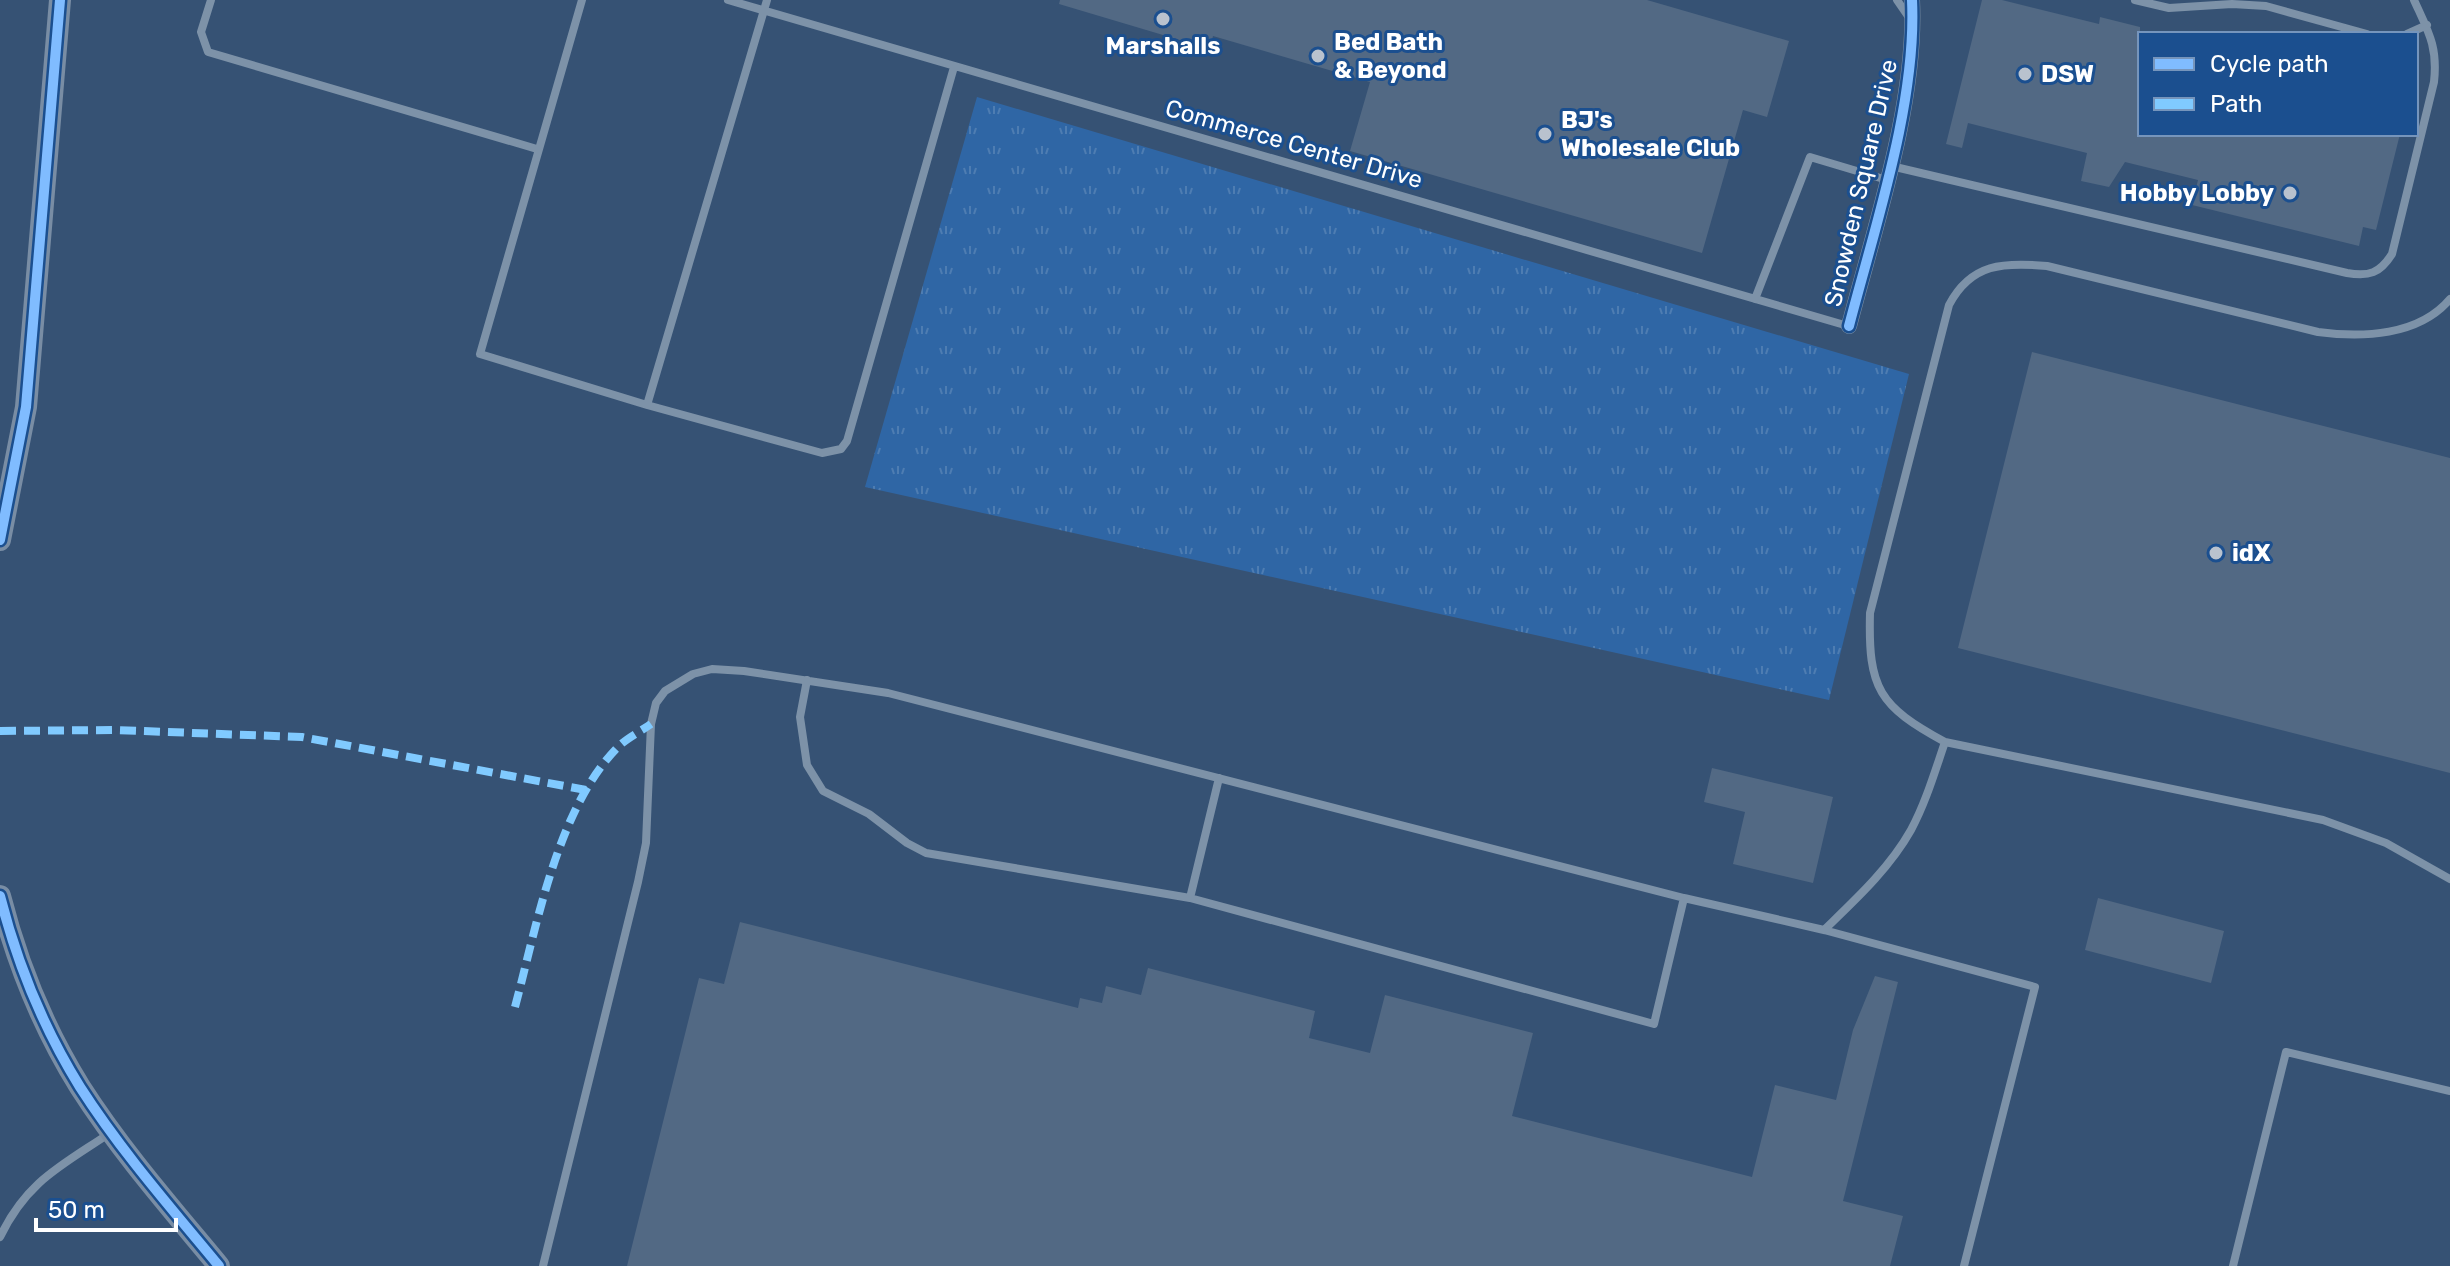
<svg xmlns="http://www.w3.org/2000/svg" width="2450" height="1266" font-family="Rubik,sans-serif">
<style>
.grass{fill:url(#grass-tufts)}
.building{fill:#526984}
.lines{fill:none;stroke-linecap:round;stroke-linejoin:round}
.lane{stroke:#7d92a8;stroke-width:8}
.street{stroke:#7d92a8;stroke-width:16}
.secondary{stroke:#798da4;stroke-width:22}
.quiet{stroke:#80caff;stroke-width:8;stroke-dasharray:16 8;stroke-linecap:butt}
.cycleway-casing{stroke:#1b4f8f;stroke-width:15}
.cycleway{stroke:#80bcff;stroke-width:10}
.poi-dot{fill:#b9c2ce;stroke:#1b4f8f;stroke-width:3}
.labels{text-anchor:middle;stroke-width:6;stroke-linejoin:round;paint-order:stroke}
.poi-label{font-size:24px;font-weight:bold;fill:#fff;stroke:#1b4f8f;text-anchor:start}
.street-label{font-size:24px;fill:#fff;stroke:#1b4f8f}
</style>
<defs>
<pattern id="grass-tufts" width="24" height="20" patternUnits="userSpaceOnUse" patternTransform="scale(2)"><rect width="24" height="20" fill="#2f66a5"/><path d="M3 7l-1-3M5 7V3M7 7l1-3M15 17l-1-3M17 17v-4M19 17l1-3" fill="none" stroke="#4e7db2"/></pattern>
</defs>
<rect width="100%" height="100%" fill="#365274"/>
<!-- grass -->
<path class="grass" d="M977,97l932,277 -80,326 -964,-213z"/>
<!-- building -->
<path class="building" d="M1060,0h587l142,41 -22,76 -24,-7 -41,143 -352,-102 20,-69 -157,-46 -3,13 -151,-45z
M1982,0h20l97,24 1,-7 40,10v107h260l-24,96 -13,-3 -4,19 -167,-41 6,-25 -73,-18 -16,25 -28,-6 6,-28 -119,-30 -6,25 -16,-4z
M2032,352l418,106v315l-492,-125z
M1712,768l121,29 -20,86 -80,-19 12,-52 -41,-10z
M2098,898l126,33 -13,52 -126,-33z
M740,922l338,86 2,-10 22,5 4,-17 35,9 7,-27 167,43 -6,27 61,15 15,-58 148,38 -21,83 240,61 23,-92 61,15 17,-70 22,-54 23,6 -55,219 60,15 -13,50h-1263l72,-288 25,6z"/>
<g class="lines">
<!-- lane -->
<path class="lane" d="M211,0l-10,32 7,20 329,97
M582,0l-102,354 167,51 175,48 19,-4 6,-8 107,-374
M728,0l1120,326
M1897,0l11,16
M2135,0l34,8 63,-4 34,2 101,28
M2407,34l20,-9
M1891,166l456,107c22,4 33,0 45,-19l42,-172c4,-36 -6,-51 -20,-82
M1755,299l55,-142 77,23
M2450,299c-31,37 -88,39 -132,33l-271,-66c-43,-4 -76,-3 -98,39l-79,308c-2,76 9,93 75,129l378,78 63,23 64,36
M647,405l120,-405
M807,680l-7,37 7,48 16,26 46,23 38,29 19,10 264,45 464,126 30,-126
M1190,898l29,-120
M1824,930c31,-30 65,-61 87,-100 15,-28 24,-59 34,-88
M0,1237c27,-56 61,-71 110,-104
M543,1266l95,-384 8,-39 5,-119 5,-21 9,-12 28,-17 19,-5 32,2 144,22 796,205 140,32 211,57 -71,279
M2233,1266l53,-214 164,39"/>
<!-- street -->
<path class="street" d="M1849,326c26,-100 68,-224 63,-326"/>
<!-- secondary -->
<path class="secondary" d="M0,540l26,-133 34,-407
M0,896c17,67 44,133 80,191 41,64 91,121 139,179"/>
<!-- quiet -->
<path class="quiet" d="M0,731l114,-1 188,7 284,53
M515,1007c22,-82 43,-202 105,-262 9,-8 21,-14 31,-21"/>
<!-- cycleway casing -->
<g class="cycleway-casing">
<path id="cycleway" d="M1849,326c26,-100 68,-224 63,-326
M0,540l26,-133 34,-407
M0,896c17,67 44,133 80,191 41,64 91,121 139,179"/>
</g>
<!-- cycleway -->
<use href="#cycleway" class="cycleway"/>
</g>
<!-- markers -->
<g class="poi-dot">
<circle cx="1163" cy="19" r="8"/>
<circle cx="1318" cy="56" r="8"/>
<circle cx="2025" cy="74" r="8"/>
<circle cx="1545" cy="134" r="8"/>
<circle cx="2290" cy="193" r="8"/>
<circle cx="2216" cy="553" r="8"/>
</g>
<g class="labels">
<!-- poi labels -->
<g class="poi-label">
<text x="1334" y="50">Bed Bath<tspan x="1334" dy="28">&amp; Beyond</tspan></text>
<text x="1163" y="54" text-anchor="middle">Marshalls</text>
<text x="2041" y="82">DSW</text>
<text x="1561" y="128">BJ's<tspan x="1561" dy="28">Wholesale Club</tspan></text>
<text x="2274" y="201" text-anchor="end">Hobby Lobby</text>
<text x="2232" y="561">idX</text>
</g>
<!-- street labels -->
<g class="street-label">
<text transform="translate(1294 144) rotate(16)" y="8">Commerce Center Drive</text>
<text transform="translate(1861 183) rotate(-77)" y="8">Snowden Square Drive</text>
</g>
</g>
<!-- legend -->
<rect x="2138" y="32" width="280" height="104" fill="#1b4f8f" stroke="#7695bc" stroke-width="2"/>
<rect x="2154" y="58" width="40" height="12" fill="#80bcff" stroke="#7695bc" stroke-width="2"/>
<text x="2210" y="72" font-size="24" fill="#ffffff">Cycle path</text>
<rect x="2154" y="98" width="40" height="12" fill="#80caff" stroke="#7695bc" stroke-width="2"/>
<text x="2210" y="112" font-size="24" fill="#ffffff">Path</text>
<!-- scale -->
<path d="M36 1218v12h140v-12" fill="none" stroke="#ffffff" stroke-width="4"/>
<text x="48" y="1218" font-size="24" fill="#ffffff" stroke="#1b4f8f" stroke-width="6" paint-order="stroke">50 m</text>
</svg>
